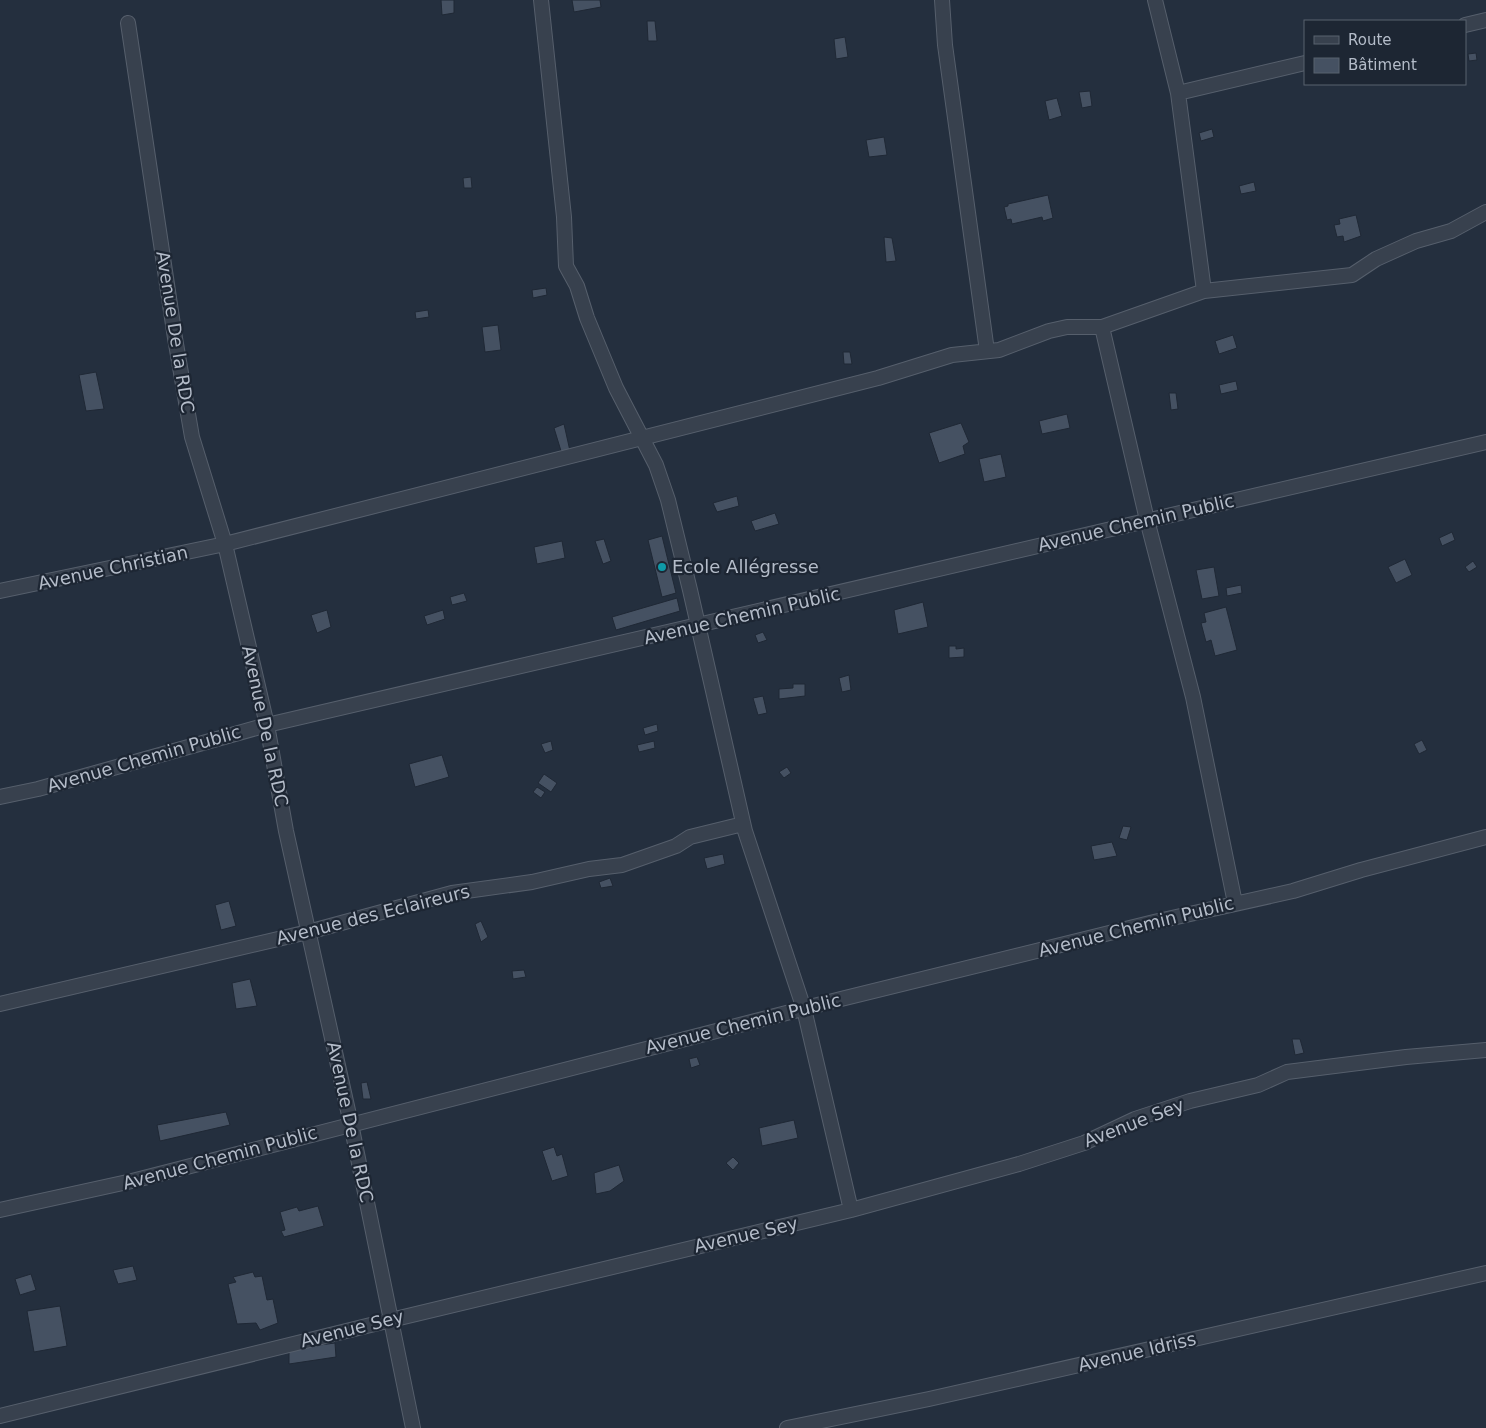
<svg xmlns="http://www.w3.org/2000/svg" width="1486" height="1428" font-family="'DejaVu Sans',sans-serif">
<style>
.building{fill:#455162;stroke:#1f2835}
.lines{fill:none;stroke-linecap:round;stroke-linejoin:round}
.minor-casing{stroke:#565f6c;stroke-width:16}
.minor{stroke:#38414e;stroke-width:14}
.culture-dot{fill:#0f9aa8;stroke:#1d2633;stroke-width:2}
.labels{text-anchor:middle;stroke-width:4.5;stroke-linejoin:round;paint-order:stroke}
.street-label{font-size:18px;fill:#b4bcc9;stroke:#1d2633}
.poi-label{font-size:18px;fill:#b4bcc9;stroke:#1d2633;text-anchor:start}
</style>
<rect width="100%" height="100%" fill="#242f3e"/>
<!-- building -->
<path class="building" d="M441,0h13v13l-12,2z
M572,0h28l1,7 -27,5z
M647,21h8l2,20h-9z
M845,37l3,20 -12,2 -2,-20z
M1476,53l1,7 -8,1 -1,-7z
M1090,91l2,15 -10,2 -3,-16z
M1057,98l5,18 -13,4 -4,-19z
M1212,129l2,8 -13,4 -2,-8z
M884,137l3,18 -18,2 -3,-17z
M471,177l1,11h-8l-1,-10z
M1254,182l2,9 -15,3 -2,-8z
M1048,195l5,23 -10,3 -1,-4 -30,7 -1,-5 -4,1 -3,-13 4,-1v-2z
M1356,215l5,21 -17,6 -1,-6 -6,1 -3,-12 6,-1 -1,-5z
M884,237l8,1 4,23 -10,1z
M546,288l1,7 -14,3 -1,-8z
M428,310l1,7 -13,2 -1,-7z
M498,325l3,25 -16,2 -3,-25z
M1233,335l4,13 -18,6 -4,-13z
M843,352h7l2,12h-8z
M96,372l8,37 -18,2 -7,-36z
M1236,381l2,9 -17,4 -2,-9z
M1169,393h7l2,16 -7,1z
M1067,414l3,14 -28,6 -3,-13z
M961,423l8,19 -6,4 2,8 -26,9 -10,-30z
M564,424l6,27h-9l-7,-23z
M1001,454l5,23 -22,5 -5,-23z
M737,496l2,10 -22,6 -4,-9z
M775,513l4,11 -24,7 -4,-10z
M1452,532l3,8 -13,6 -3,-8z
M662,536l14,57 -14,4 -14,-57z
M604,539l7,22 -8,3 -8,-23z
M562,541l3,17 -28,6 -3,-17z
M1405,559l7,16 -16,8 -8,-16z
M1473,561l4,6 -8,5 -4,-5z
M1214,567l5,29 -17,3 -6,-29z
M1241,585l1,8 -15,3 -1,-8z
M464,593l3,8 -15,4 -2,-8z
M677,598l3,13 -64,19 -4,-13z
M923,602l5,25 -30,7 -4,-24z
M1226,607l11,43 -22,6 -4,-16 -5,2 -5,-19 5,-1 -2,-9z
M327,610l4,17 -14,6 -6,-18z
M443,610l2,9 -18,6 -3,-9z
M763,632l4,8 -9,3 -3,-8z
M949,646h7v3l8,-1v9l-15,1z
M849,675l2,15 -9,2 -3,-14z
M793,684h12v12l-26,3v-10l14,-1z
M763,696l4,17 -9,2 -5,-17z
M657,724l1,7 -13,4 -2,-7z
M1422,740l5,10 -8,4 -5,-10z
M551,741l2,9 -8,3 -4,-9z
M654,741l1,7 -16,4 -2,-7z
M442,755l7,22 -34,10 -6,-23z
M787,767l4,6 -7,5 -5,-6z
M544,774l13,9 -6,9 -13,-9z
M537,787l8,5 -4,6 -8,-6z
M1123,826l8,1 -4,13 -8,-2z
M1112,842l5,14 -23,4 -3,-14z
M723,854l2,10 -18,5 -3,-11z
M610,878l3,8 -12,2 -2,-6z
M229,901l7,25 -15,4 -6,-25z
M481,921l7,16 -7,5 -6,-18z
M524,970l2,7 -13,2 -1,-8z
M250,979l7,27 -21,3 -4,-26z
M1292,1039h8l4,14 -9,2z
M697,1057l3,8 -9,3 -2,-9z
M367,1082l4,17h-8l-2,-16z
M226,1112l4,13 -70,16 -3,-16z
M794,1120l4,18 -36,8 -3,-18z
M554,1147l3,9 5,-2 6,22 -16,5 -10,-30z
M733,1157l6,6 -6,7 -7,-7z
M619,1165l5,16 -14,10 -14,3 -2,-21z
M318,1206l6,20 -40,11 -3,-6 4,-1 -5,-18 17,-5 2,4z
M133,1266l4,14 -19,4 -5,-14z
M253,1272l2,5 7,-1 5,24 6,-1 5,24 -18,7 -4,-7 -19,1 -9,-40 8,-2 -3,-5z
M31,1274l5,16 -16,5 -5,-16z
M60,1306l7,40 -33,6 -7,-41z
M335,1343l1,14 -47,7v-15z"/>
<g class="lines">
<!-- minor casing -->
<g class="minor-casing">
<path id="minor" d="M541,0l23,217 2,49 11,20 10,32 29,70 40,77 12,35 22,90 55,241 59,178 47,201
M942,0l3,45 42,306
M1155,0l23,93 26,198
M128,23l47,315 17,99 33,107 42,181 19,106 65,293 62,304
M1465,25l21,-5
M1178,93l127,-30
M1102,327l45,193 46,177 42,206
M0,591l225,-47 653,-166 74,-23 47,-5 50,-19 18,-4h35l102,-36 148,-16 24,-16 40,-18 35,-10 35,-19
M0,797l38,-8 229,-64 1219,-283
M0,1004l308,-72 144,-39 80,-11 57,-13 33,-4 54,-19 14,-9 53,-13
M0,1210l132,-29 709,-182 313,-77 139,-31 68,-21 125,-33
M0,1416l391,-96 460,-110 168,-46 65,-21 51,-24 55,-18 68,-16 29,-13 119,-15 80,-7
M787,1428l142,-29 557,-126"/>
</g>
<!-- minor -->
<use href="#minor" class="minor"/>
</g>
<!-- markers -->
<circle class="culture-dot" cx="662" cy="567" r="5"/>
<g class="labels">
<!-- street labels -->
<g class="street-label">
<text transform="translate(175 332) rotate(81)" y="6">Avenue De la RDC</text>
<text transform="translate(1136 523) rotate(-13)" y="6">Avenue Chemin Public</text>
<text transform="translate(113 568) rotate(-12)" y="6">Avenue Christian</text>
<text transform="translate(742 616) rotate(-13)" y="6">Avenue Chemin Public</text>
<text transform="translate(265 726) rotate(78)" y="6">Avenue De la RDC</text>
<text transform="translate(144 759) rotate(-16)" y="6">Avenue Chemin Public</text>
<text transform="translate(373 915) rotate(-14)" y="6">Avenue des Eclaireurs</text>
<text transform="translate(1136 927) rotate(-14)" y="6">Avenue Chemin Public</text>
<text transform="translate(743 1024) rotate(-14)" y="6">Avenue Chemin Public</text>
<text transform="translate(350 1122) rotate(78)" y="6">Avenue De la RDC</text>
<text transform="translate(1134 1123) rotate(-21)" y="6">Avenue Sey</text>
<text transform="translate(220 1158) rotate(-15)" y="6">Avenue Chemin Public</text>
<text transform="translate(746 1235) rotate(-13)" y="6">Avenue Sey</text>
<text transform="translate(352 1329) rotate(-14)" y="6">Avenue Sey</text>
<text transform="translate(1137 1352) rotate(-13)" y="6">Avenue Idriss</text>
</g>
<!-- poi labels -->
<g class="poi-label">
<text x="672" y="573">Ecole Allégresse</text>
</g>
</g>
<!-- legend -->
<rect x="1304" y="20" width="162" height="65" fill="#1d2633" stroke="#59626f"/>
<rect x="1314" y="36" width="25" height="8" fill="#38414e" stroke="#59626f"/>
<text x="1348" y="45" font-size="15" fill="#b4bcc9">Route</text>
<rect x="1314" y="58" width="25" height="15" fill="#455162" stroke="#59626f"/>
<text x="1348" y="70" font-size="15" fill="#b4bcc9">Bâtiment</text>
</svg>
